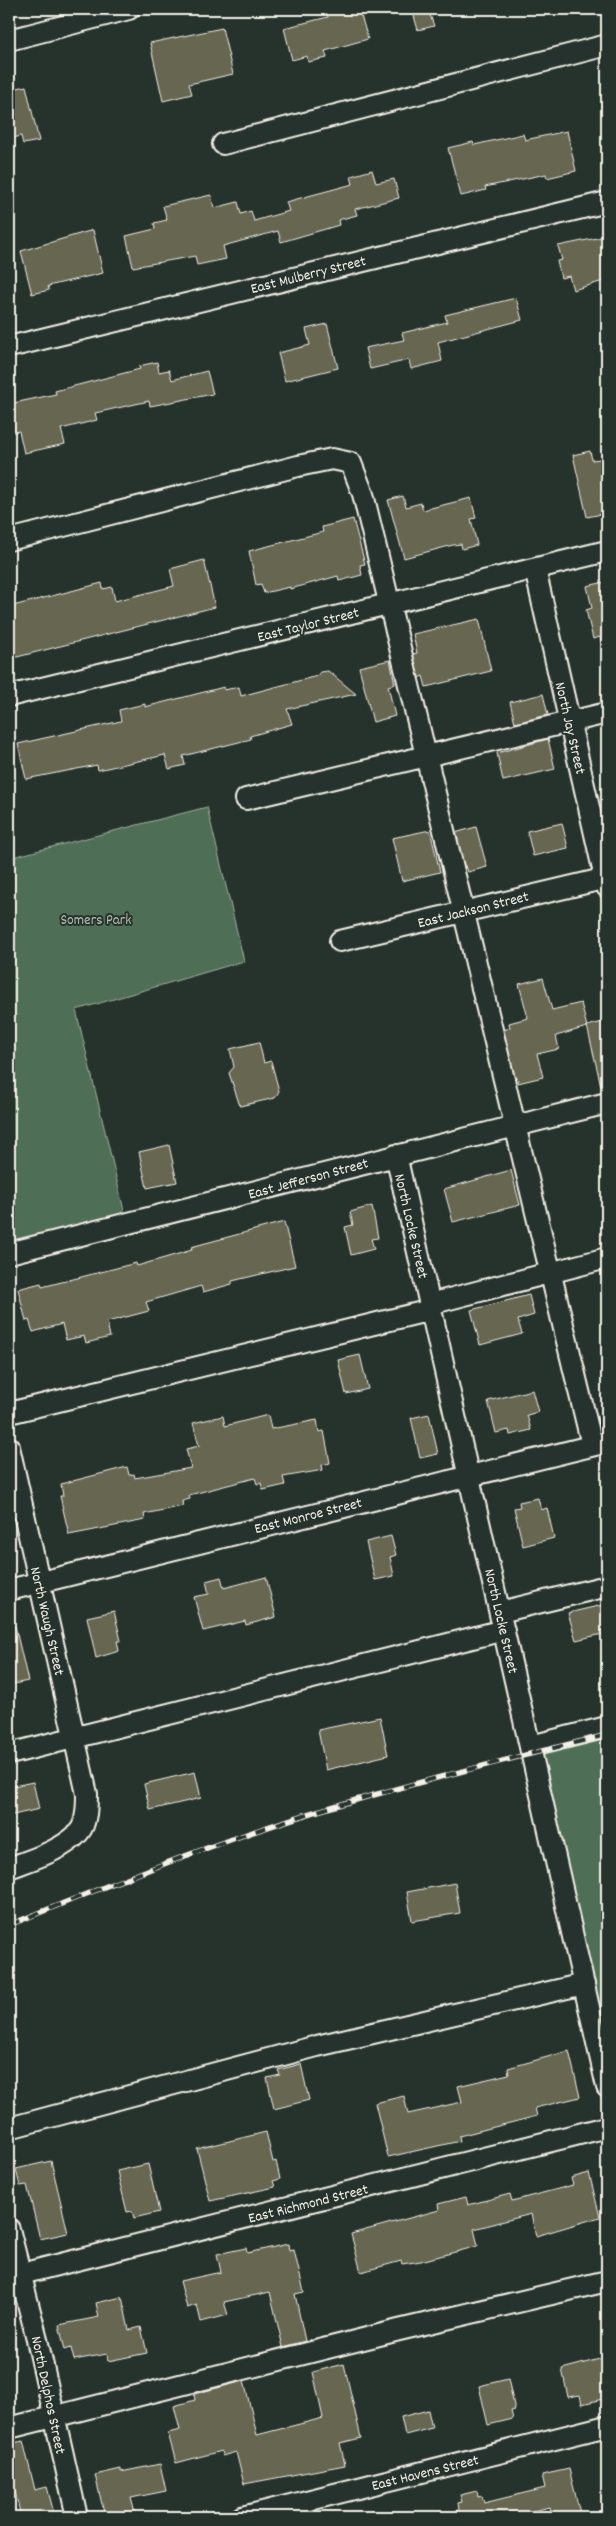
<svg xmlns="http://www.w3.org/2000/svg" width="616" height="2526" font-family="Dekko,sans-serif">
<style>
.green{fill:#506e56;stroke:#a2b09f}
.building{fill:#666651;stroke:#f4f1e8}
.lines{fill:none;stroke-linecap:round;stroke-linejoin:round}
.minor-casing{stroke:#f4f1e8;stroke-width:24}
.minor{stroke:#26332d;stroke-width:20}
.rail-casing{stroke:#f4f1e8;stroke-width:5.5}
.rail{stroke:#26332d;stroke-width:4;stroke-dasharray:11;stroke-linecap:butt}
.labels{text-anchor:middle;stroke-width:4;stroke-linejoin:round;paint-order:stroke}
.street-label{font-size:15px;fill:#f4f1e8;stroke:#26332d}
.park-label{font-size:15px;fill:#b2bdae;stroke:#26332d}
</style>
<rect width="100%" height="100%" fill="#26332d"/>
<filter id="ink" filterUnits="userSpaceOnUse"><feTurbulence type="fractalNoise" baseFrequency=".02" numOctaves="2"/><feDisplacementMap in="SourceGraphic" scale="10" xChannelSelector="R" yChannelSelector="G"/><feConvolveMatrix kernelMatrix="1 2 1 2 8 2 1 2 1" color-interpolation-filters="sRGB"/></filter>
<g filter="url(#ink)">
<!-- green -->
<path class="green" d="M207,807l37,154 -168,49 51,213 -118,30v-395z
M607,1730v355l-76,-339z"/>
<!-- building -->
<path class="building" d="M326,9h33l9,30 -43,12 2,7 -19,4 -1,-6 -15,4 -8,-32 44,-11z
M412,9h16l6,17 -16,4z
M222,28l11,46 -44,10 3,10 -29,7 -13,-58z
M26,86l13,55 -16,3 -2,-8 -12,3v-49z
M567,131l9,40 -29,7 -1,-4 -61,13 1,3 -25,6 -13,-48 25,-6 1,3 49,-11 2,6z
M372,170l4,13 18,-4 5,19 -44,11 2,6 -19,5 1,5 -58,17 -3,-11 -55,15 3,13 -29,6 -2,-9 -62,11 -7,-31 29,-7 -1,-6 13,-3 -4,-14 48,-11 3,13 24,-6 3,12 10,-3 3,10 35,-10 -3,-9 67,-18 -2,-8z
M93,230l10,43 -55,13 1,4 -17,4 -11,-43z
M607,236v44l-34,10 -4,-14 -8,2 -4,-17 5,-1 -4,-14z
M516,298l6,22 -84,22 4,19 -31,8 -2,-9 -39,9 -5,-21 39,-8 -2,-7 45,-11 -2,-7z
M327,324l11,44 -53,13 -7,-28 32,-8 -4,-16z
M157,362l2,10 10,-2 3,10 35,-9 6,23 -63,12 -1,-5 -54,12 2,7 -36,9 4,15 -41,9 -5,-22 -10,2v-29l47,-10 -1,-3 85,-22 -1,-3z
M590,451l2,9 8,-1 4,18 3,-1v37l-20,4 -14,-62z
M403,496l3,11 15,-4 2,7 48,-12 5,20 -5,1 6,26 -15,4 -1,-5 -8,1 -49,13 -16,-58z
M353,519l12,45 -5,1 2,10 -23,6 -1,-5 -48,13v-2l-26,6 -3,-9 -5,1 -7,-34 74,-19 -1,-5z
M204,560l11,47 -206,52v-52l93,-24 1,6 9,-2 3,14 59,-15 -4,-17z
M605,582l2,9v53l-5,1 -2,-8 -7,2 -7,-29 6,-2 -5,-22z
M479,619l12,52 -65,16 -3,-11 -5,2 -5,-24 4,-1 -4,-19z
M390,660l5,24 -7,2 7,30 -22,6 -14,-55z
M328,671l28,23 -69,15 5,15 -42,12 1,3 -68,17 2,9 -16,4 -4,-14 -67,15 -1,-5 -71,14 -8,-35 103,-23 -2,-11 26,-6v3l79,-20v3l15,-3 2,9 76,-20 3,-4z
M543,694l5,21 -33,8 -5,-21z
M548,739l7,30 -52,12 -6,-28z
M562,823l6,25 -35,8 -6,-25z
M476,827l11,40 -19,5 -2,-6 -2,1 -9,-34z
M430,830l10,42 -38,9 -10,-43z
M543,978l9,32 29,-7 6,24 -31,9 3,13 -22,5 6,23 -25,6 -1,-6 -3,1 -11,-48 7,-2 -1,-5 19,-5 -9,-34z
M607,1021v64l-6,1 -14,-60z
M259,1042l5,21 7,-2 8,30 -4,7 -35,8 -11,-33 5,-6 -4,-18z
M169,1145l8,37 -30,6 -8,-36z
M511,1170l9,35 -67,17 -9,-33z
M372,1206l6,32 -7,1 3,10 -23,6 -6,-28 8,-2 -3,-13z
M284,1222l11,44 -63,15v3l-29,8 -2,-6 -55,16 3,9 -42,11 3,15 -24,6 -2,-7 -18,4 -4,-16 -29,8 -4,-12 -3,1 -8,-32 23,-6 1,4 94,-24 1,3 55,-16 -1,-3z
M529,1295l5,20 -16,5 4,14 -42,11 -9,-35z
M360,1355l8,34 -22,5 -8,-34z
M532,1390l6,22 -11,3 4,15 -21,5 -1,-5 -13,3 -8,-32z
M429,1414l9,40 -18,4 -9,-40z
M268,1415l3,14 46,-9 2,12 5,-1 6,32 -8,2 1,5 -40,7 2,8 -22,5 -2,-7 -4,1 -2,-6 -66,17 1,4 -8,2 1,5 -39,8 1,6 -76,15 -9,-39h3l-2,-12 66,-17 2,8 5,-1 1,4 56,-10 -5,-19 13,-3 -6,-23 30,-7 2,10z
M538,1498l3,12 6,-2 7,30 -31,8 -9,-38 6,-1 -1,-5z
M391,1536l5,19 -6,2 4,19 -19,4 -9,-38z
M221,1577l3,11 42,-11 10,40 -30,8 -1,-4 -42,10 -9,-34 15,-3 -3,-13z
M607,1604v29l-31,7 -8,-27z
M114,1611l7,30h-4l2,10 -23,7 -9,-41z
M9,1626h6l13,55 -19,4z
M380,1717l8,38 -62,15 -8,-40z
M195,1772l6,26 -51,12 -6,-26z
M33,1782l6,27 -30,7v-29z
M455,1883l5,30 -48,8 -5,-29z
M569,2051l11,46 -45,11 2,8 -78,20 1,5 -72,16 -13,-54 29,-7 4,18 54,-12 -4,-16 51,-12 -1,-6z
M301,2064l8,36 -35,9 -7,-31 13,-3 -2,-5z
M266,2132l7,30 3,-1 4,18 -7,2 2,6 -65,14 -13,-52z
M51,2161l17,72 -28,6 -13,-54 -7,1 -4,-17z
M148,2164l11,48 -25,6 -2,-7 -5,1 -10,-41z
M589,2173l11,44 -64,19 -5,-22 -57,15 4,17 -57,15 -19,3 -1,-3 -40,11 -10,-38 88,-24 -1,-6 28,-7 2,8 42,-11 2,7 61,-16 -2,-7z
M288,2244l1,7 5,-1 10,42 -9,2 10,47 -22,6 -13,-55 -46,10 4,13 -27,7 -4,-17 -10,3 -7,-27 41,-9 -4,-18 29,-6 1,5z
M122,2297l7,33 12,-3 6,26 -39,8 -1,-7 -33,6 -3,-12 -6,2 -6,-25 40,-8 -3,-14z
M607,2357v41l-25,6 -2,-9 -12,2 -6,-28z
M344,2364l17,74 -21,5 5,22 -101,19 -8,-32 -14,4 -1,-5 -45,12 -8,-30 12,-3 -6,-24 21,-6 -1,-6 50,-13 13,54 66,-17 -10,-46z
M508,2379l7,31 -4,1 2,8 -25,6 -9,-39z
M428,2410l4,18 -27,7 -4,-18z
M23,2441l12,49 12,-3 8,30h-34l-8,-35 -4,1v-39z
M160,2464l6,27 -35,7 5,19h-31l-10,-42 26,-6v3z
M569,2469l12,48h-28l-3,-10 -41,10h-56l-1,-5 7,-2 -1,-7 4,-1 -2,-7 17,-4 1,6 4,-1 2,7 61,-15 -3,-13z"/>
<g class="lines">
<!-- minor casing -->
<g class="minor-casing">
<path id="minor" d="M9,40l120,-31
M223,144l384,-99
M9,347l598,-145
M9,540l289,-74 34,-7 19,4 12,31c74,317 151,634 229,951
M535,569l72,318
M9,696l598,-145
M246,799l361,-86
M340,941l267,-63
M396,1155l211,932
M9,1253l598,-150
M430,1304l177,-46
M9,1413l422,-103
M9,1447l78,347c0,11 0,29 -8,38 -15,18 -49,28 -70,36
M9,1590l598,-148
M500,1612l107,-26
M531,1746l76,-19
M9,1754l495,-124
M9,2128l308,-82 267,-62
M9,2229l27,106 41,182
M9,2277l598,-150
M9,2428l390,-98 208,-49
M242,2517l365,-91"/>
</g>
<!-- minor -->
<use href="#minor" class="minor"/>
<!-- rail casing -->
<g class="rail-casing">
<path id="rail" d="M9,1925c99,-40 199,-80 302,-112 98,-29 197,-54 296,-78"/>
</g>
<!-- rail -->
<use href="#rail" class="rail"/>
</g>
</g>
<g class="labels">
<!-- street labels -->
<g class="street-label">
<text transform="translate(308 274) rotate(-14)" y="5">East Mulberry Street</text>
<text transform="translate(308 624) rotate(-14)" y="5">East Taylor Street</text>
<text transform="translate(571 728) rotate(77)" y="5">North Jay Street</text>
<text transform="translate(473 909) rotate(-14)" y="5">East Jackson Street</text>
<text transform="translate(308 1178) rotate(-15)" y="5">East Jefferson Street</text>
<text transform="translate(412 1226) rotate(77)" y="5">North Locke Street</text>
<text transform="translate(308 1515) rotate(-14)" y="5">East Monroe Street</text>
<text transform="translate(48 1621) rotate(77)" y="5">North Waugh Street</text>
<text transform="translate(502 1621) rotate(77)" y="5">North Locke Street</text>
<text transform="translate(308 2203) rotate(-14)" y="5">East Richmond Street</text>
<text transform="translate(49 2395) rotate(78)" y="5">North Delphos Street</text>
<text transform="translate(425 2472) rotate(-14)" y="5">East Havens Street</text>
</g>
<!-- park labels -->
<g class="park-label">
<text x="96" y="924">Somers Park</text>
</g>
</g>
<!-- margin -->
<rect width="616" height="2526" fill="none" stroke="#26332d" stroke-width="30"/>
<rect x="15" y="15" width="586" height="2496" fill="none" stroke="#f4f1e8" stroke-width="2" filter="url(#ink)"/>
</svg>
